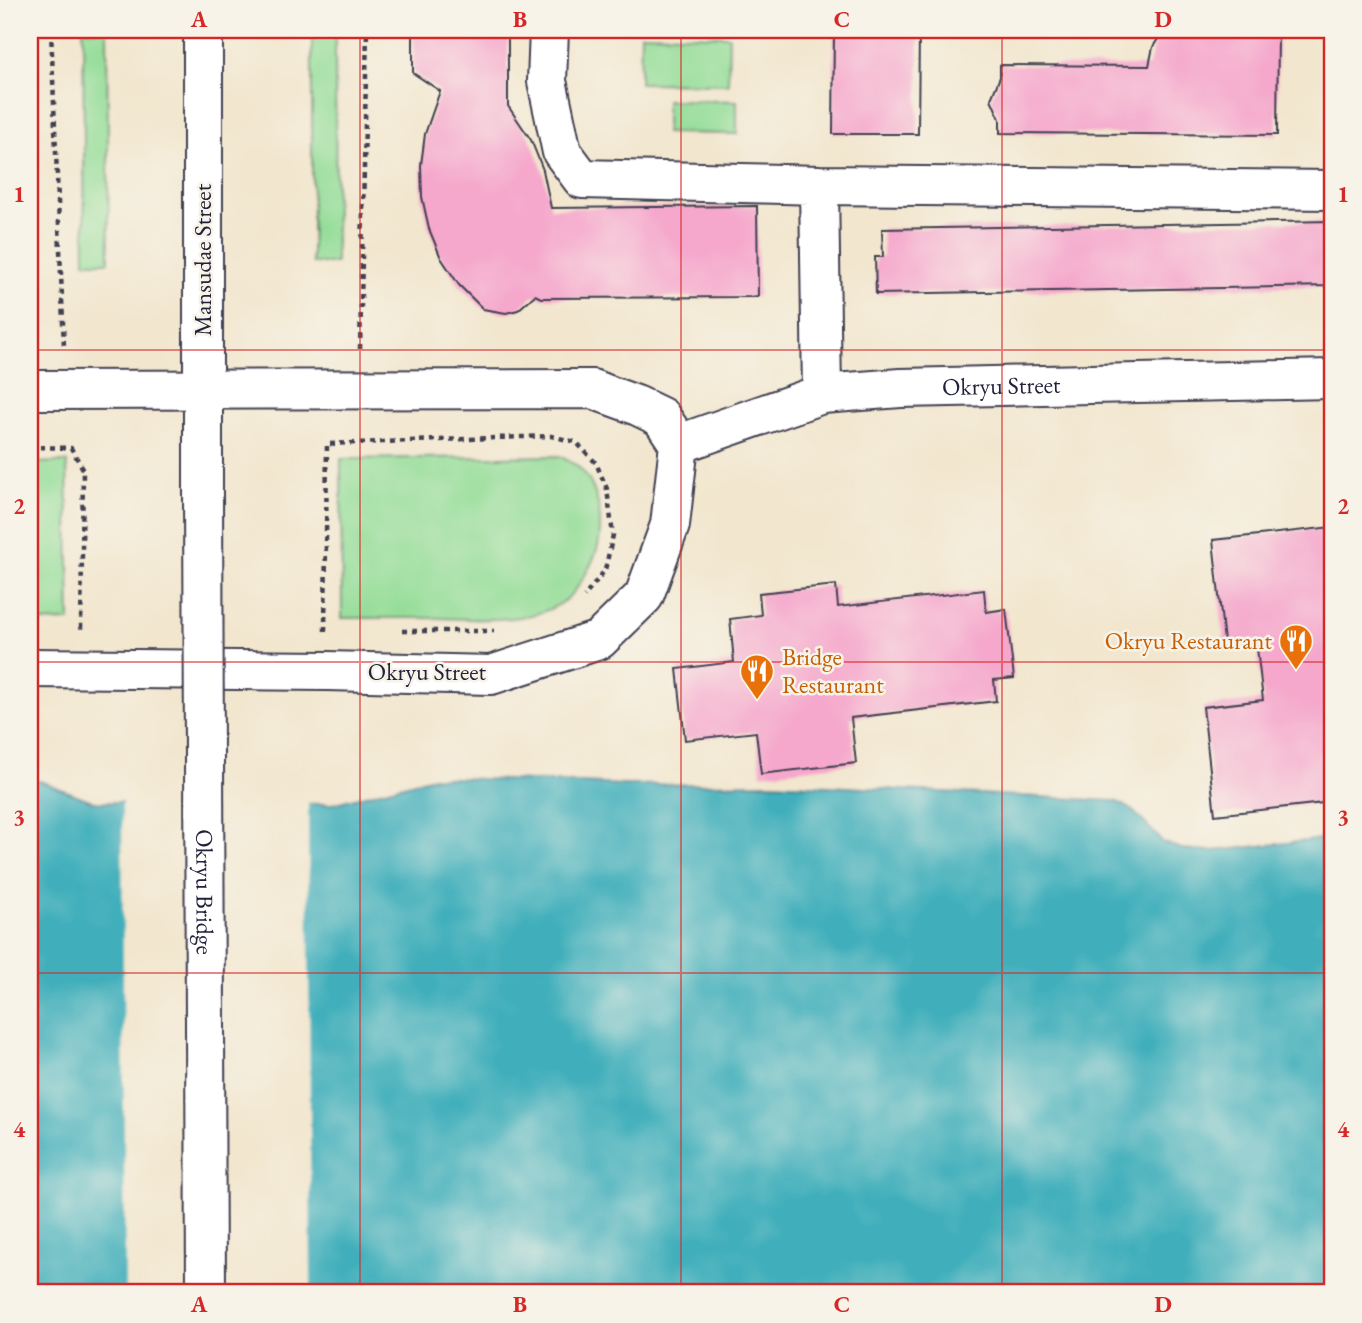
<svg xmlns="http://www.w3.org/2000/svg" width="1362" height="1323" font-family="'EB Garamond',serif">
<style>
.green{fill:#94dd98;stroke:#5b806a;stroke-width:2}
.water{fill:#3fafbb;stroke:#30687b;stroke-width:2}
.pier{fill:#f2e6ce}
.building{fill:#f5a7cc}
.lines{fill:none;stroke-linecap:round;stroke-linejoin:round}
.minor-casing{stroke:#413f51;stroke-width:42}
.tertiary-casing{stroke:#413f51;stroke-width:42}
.primary-casing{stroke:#413f51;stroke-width:42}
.path{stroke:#413f51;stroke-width:4.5;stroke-dasharray:5 5;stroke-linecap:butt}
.minor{stroke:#fff;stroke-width:38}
.tertiary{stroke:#fff;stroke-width:38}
.primary{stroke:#fff;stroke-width:38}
.primary-bridge-casing{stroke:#413f51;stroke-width:42;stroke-linecap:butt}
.primary-bridge{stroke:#fff;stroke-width:38}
.grid{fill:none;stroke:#d62828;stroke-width:2;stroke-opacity:0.55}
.labels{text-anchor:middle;stroke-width:5;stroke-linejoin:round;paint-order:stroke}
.street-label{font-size:24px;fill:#22223b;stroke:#f7f3e8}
.food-label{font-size:24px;fill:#c56008;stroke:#f7f3e8;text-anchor:end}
.neatline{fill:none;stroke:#d62828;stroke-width:2.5}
.grid-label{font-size:23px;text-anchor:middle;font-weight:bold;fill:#d62828}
</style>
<rect width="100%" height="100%" fill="#f7f3e8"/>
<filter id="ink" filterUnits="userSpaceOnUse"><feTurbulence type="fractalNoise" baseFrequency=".0143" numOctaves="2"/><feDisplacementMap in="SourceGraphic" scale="14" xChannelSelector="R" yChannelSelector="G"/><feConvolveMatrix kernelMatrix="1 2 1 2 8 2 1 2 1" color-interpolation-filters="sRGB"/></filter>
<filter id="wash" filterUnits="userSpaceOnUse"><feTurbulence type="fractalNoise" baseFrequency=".00686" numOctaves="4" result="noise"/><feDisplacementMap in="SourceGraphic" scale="28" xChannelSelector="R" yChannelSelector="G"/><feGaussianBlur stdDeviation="1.57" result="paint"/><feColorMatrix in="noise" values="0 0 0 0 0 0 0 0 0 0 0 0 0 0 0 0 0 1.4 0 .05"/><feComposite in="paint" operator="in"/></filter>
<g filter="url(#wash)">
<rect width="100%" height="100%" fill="#f2e6ce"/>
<!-- green -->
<path class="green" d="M83,30h24l2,232h-24z
M312,30h23l1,233h-24z
M641,34l88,2 -1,48 -88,-1z
M666,100l71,1v33l-71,-1z
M560,456c6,4 13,7 18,11 18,16 23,42 22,64 0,23 -21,61 -40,73 -34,20 -84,15 -121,14 -33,0 -65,0 -97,0l-1,-159z
M67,462l3,159 -40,1v-159z"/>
<!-- water -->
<path class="water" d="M433,777l194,8 144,-2 324,17 21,1 17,10 31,32 18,6 30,2 120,-13v455h-1302v-512h10l55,21 237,2z"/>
<!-- pier -->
<path class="pier" d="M122,799l186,1 3,493h-186z"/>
<g id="blocks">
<!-- building -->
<path class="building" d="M413,30h95v76l23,34 12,30 8,38 206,-2 1,91 -217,1 -6,-3 -17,15 -12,3 -23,-4 -24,-24 -18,-27 -12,-29 -7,-32 -1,-32 4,-31 15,-43 -27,-18z
M834,30h85l-1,104h-85z
M1167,30h111l-1,105 -277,-2v-14l-9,-20 9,-22v-12l149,1 4,-19 8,-13z
M1332,221v65l-456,8 -1,-37h8l-1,-28z
M1332,527v275l-117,13 -12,-108 60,-7 -7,-61 -32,3 -11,-102z
M836,585l2,22 146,-17 2,22 20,-3 8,69 -20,2 2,21 -145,17 5,45 -95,11 -5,-42 -71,8 -8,-71 57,-7 -4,-43 31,-4 -2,-22z"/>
</g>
</g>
<g filter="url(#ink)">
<use href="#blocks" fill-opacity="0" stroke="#413f51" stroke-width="2"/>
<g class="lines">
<!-- minor casing -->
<g class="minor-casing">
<path id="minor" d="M549,30l-2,51 15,71 20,27 237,6 3,209
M819,185l513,5"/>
</g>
<!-- tertiary casing -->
<g class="tertiary-casing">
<g id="tertiary">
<path d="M30,390l562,-1 44,16 25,12 18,27 -9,81 -26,71 -45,44 -108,35 -164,-4 -297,-3"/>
<path id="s1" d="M679,444l143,-50 78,-6 432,-9"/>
</g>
</g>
<!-- primary casing -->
<g class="primary-casing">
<path id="primary" d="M203,490v-460"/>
</g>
<!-- path -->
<path class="path" d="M51,30l13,317
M360,349l7,-319
M30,447l41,1 12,21 -2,161
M325,631l2,-187 224,-8 25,6 20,21 11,26 6,46 -8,35 -21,27
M402,631h92"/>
<!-- minor -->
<use href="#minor" class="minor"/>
<!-- tertiary -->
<use href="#tertiary" class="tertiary"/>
<!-- primary -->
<use href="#primary" class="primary"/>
<!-- primary-bridge casing -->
<g class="primary-bridge-casing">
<g id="primary-bridge">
<path id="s2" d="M203,490l3,803"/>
</g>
</g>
<!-- primary-bridge -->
<use href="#primary-bridge" class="primary-bridge"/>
</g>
</g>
<!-- grid -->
<path class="grid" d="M360,30v1263M681,30v1263M1002,30v1263M30,350h1302M30,662h1302M30,973h1302"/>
<!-- icons -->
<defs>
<g id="restaurant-pin" transform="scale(1.75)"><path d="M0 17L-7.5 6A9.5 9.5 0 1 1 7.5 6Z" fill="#e8710a" stroke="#f7f3e8"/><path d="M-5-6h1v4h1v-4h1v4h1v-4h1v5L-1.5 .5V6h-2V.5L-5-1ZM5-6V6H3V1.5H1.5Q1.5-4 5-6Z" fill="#fff"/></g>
</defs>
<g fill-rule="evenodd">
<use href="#restaurant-pin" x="1296" y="641"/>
<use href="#restaurant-pin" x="757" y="671"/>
</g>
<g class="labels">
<!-- street labels -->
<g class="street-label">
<text transform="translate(203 260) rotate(-90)" y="8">Mansudae Street</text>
<text dy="8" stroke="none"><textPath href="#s1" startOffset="331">Okryu Street</textPath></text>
<text x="427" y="680">Okryu Street</text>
<text dy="8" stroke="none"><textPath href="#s2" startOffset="402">Okryu Bridge</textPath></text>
</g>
<!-- food labels -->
<g class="food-label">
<text x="1272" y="649">Okryu Restaurant</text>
<text x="782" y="665" text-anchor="start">Bridge<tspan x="782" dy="28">Restaurant</tspan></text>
</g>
</g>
<!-- margin -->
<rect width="1362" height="1323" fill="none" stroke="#f7f3e8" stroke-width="77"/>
<rect x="38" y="38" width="1286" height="1246" class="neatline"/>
<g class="grid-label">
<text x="199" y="27">A</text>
<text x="520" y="27">B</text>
<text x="842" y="27">C</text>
<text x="1163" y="27">D</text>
<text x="19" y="202">1</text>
<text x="1343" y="202">1</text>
<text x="19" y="514">2</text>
<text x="1343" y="514">2</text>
<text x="19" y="825">3</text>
<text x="1343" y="825">3</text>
<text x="19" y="1137">4</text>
<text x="1343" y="1137">4</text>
<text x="199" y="1312">A</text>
<text x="520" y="1312">B</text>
<text x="842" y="1312">C</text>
<text x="1163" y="1312">D</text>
</g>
</svg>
